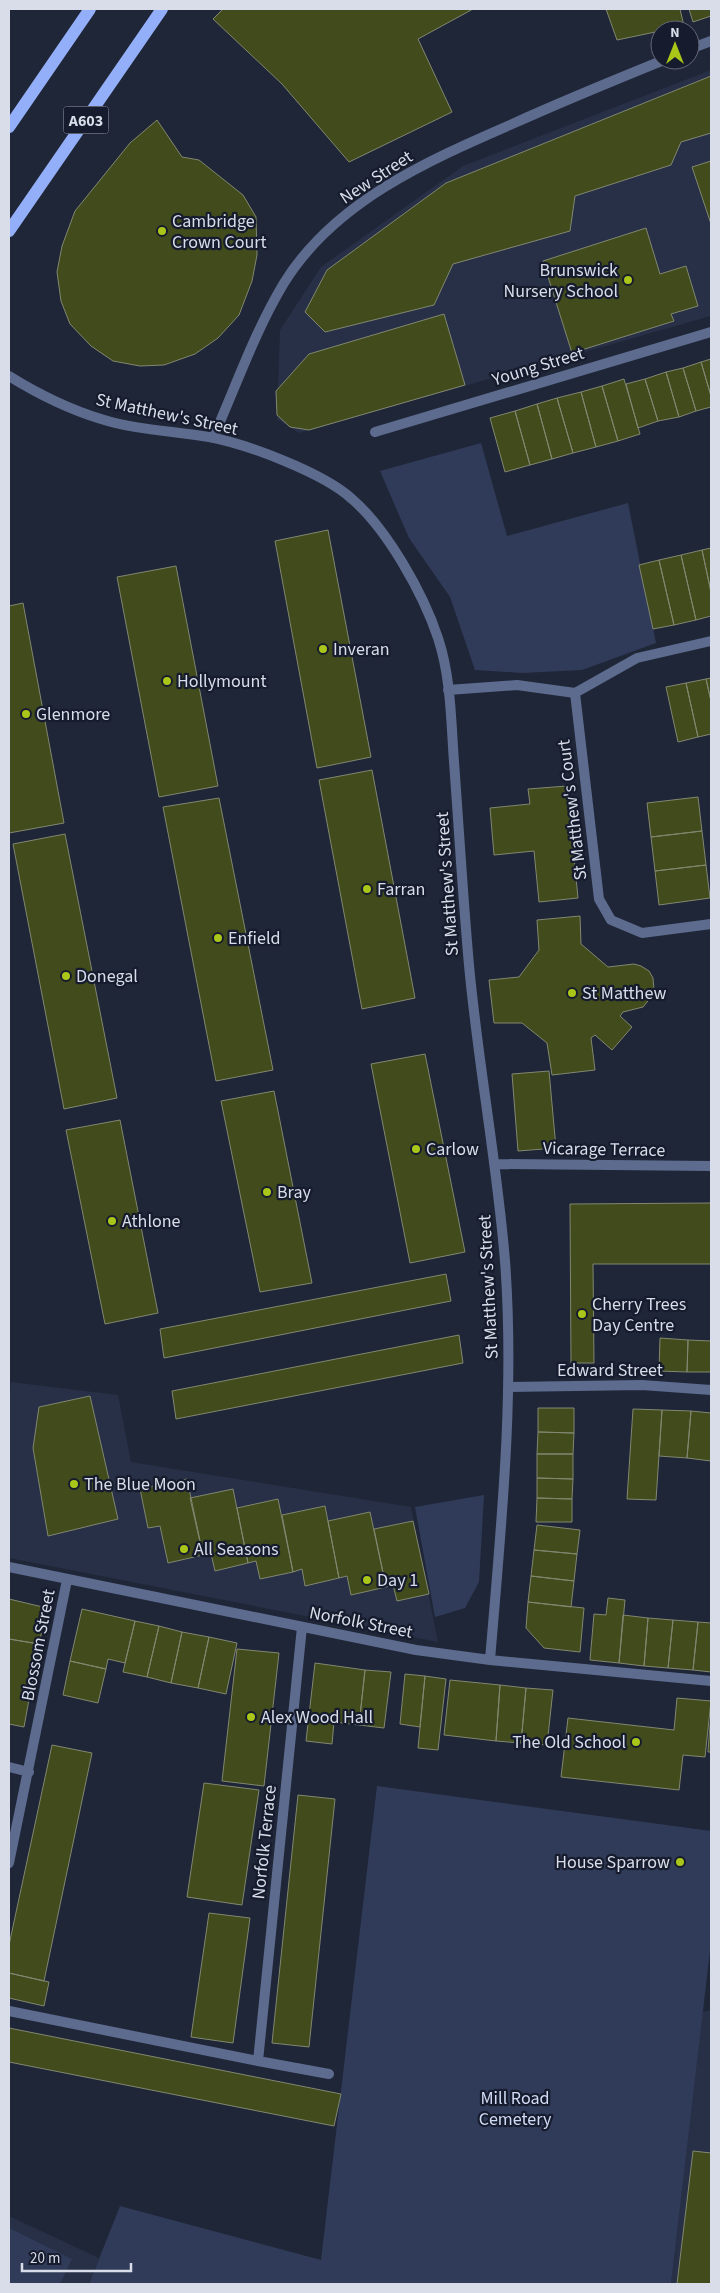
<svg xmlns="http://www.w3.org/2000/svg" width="720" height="2293" font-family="'Source Sans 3',sans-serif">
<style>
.built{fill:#273046}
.green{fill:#303b59}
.building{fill:#414b1c;stroke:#818770}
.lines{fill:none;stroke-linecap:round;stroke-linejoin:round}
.street{stroke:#5d6b8e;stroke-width:10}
.primary{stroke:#94aff9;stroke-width:12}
.poi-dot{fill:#aac719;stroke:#161c2d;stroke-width:2}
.labels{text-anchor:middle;stroke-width:4.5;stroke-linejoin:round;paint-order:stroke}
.shield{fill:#161c2d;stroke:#9ea3b1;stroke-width:1}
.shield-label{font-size:16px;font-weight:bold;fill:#d8dde9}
.street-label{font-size:18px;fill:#d8dde9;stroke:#161c2d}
.poi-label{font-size:18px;fill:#d8dde9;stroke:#161c2d;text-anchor:start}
.park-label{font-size:18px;fill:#d0dbf6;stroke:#161c2d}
</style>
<rect width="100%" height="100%" fill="#1f2637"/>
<!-- built -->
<path class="built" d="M711,70v246l-412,117 -22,-14 3,-89 41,-63 142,-101z
M11,1382l107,13 13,67 280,45 27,135 -429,-84v-152z
M711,2010v274h-40l31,-272z
M9,2216l90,42 -10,26h-80z"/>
<!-- green -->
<path class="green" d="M481,443l26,93 121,-33 28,140 -74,27 -60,3 -47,-3 -25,-73 -41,-59 -29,-67z
M484,1495l-5,87 -14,26 -30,9 -20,-110z
M377,1786l334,45v111l-40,342h-582l31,-78 201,54z
M9,2228l63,31 -12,25h-51z"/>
<!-- building -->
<path class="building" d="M223,9h250l-55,30 34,73 -103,50 -67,-78 -69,-65z
M606,9h74l4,17 -67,14z
M689,9h22v7l-18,6z
M711,76v57l-30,9 -10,23 -96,31 -5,35 -117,33 -19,41 -109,27 -20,-20 22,-42 119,-87z
M157,120l25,37 17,3 44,35 13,22 1,38 -5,26 -13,34 -21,23 -23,16 -31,11 -24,1 -27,-5 -22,-15 -21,-22 -9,-23 -4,-29 5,-26 13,-35 55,-68z
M711,161v63l-19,-57z
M646,228l14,46 26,-8 12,40 -27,8 3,7 -102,32 -29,-92z
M444,314l21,71 -156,45 -19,-3 -13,-12 -1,-24 33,-37z
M711,359v37l-10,-34z
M701,362l10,34v11l-15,4 -13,-43z
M683,368l13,43 -17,6 -13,-45z
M666,372l13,45 -21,4 -13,-42z
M624,379l16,55 -22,7 -16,-55z
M645,379l13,42 -20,7 -12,-44z
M602,386l16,55 -22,6 -15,-55z
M581,392l15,55 -23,6 -16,-55z
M557,398l16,55 -21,6 -15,-55z
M537,404l15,55 -22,6 -15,-54z
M515,411l15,54 -25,7 -15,-54z
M328,530l43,227 -54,11 -42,-227z
M711,548v44l-9,-42z
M702,550l9,42v24l-15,4 -15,-65z
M681,555l15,65 -22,5 -15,-65z
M659,560l15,65 -21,4 -14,-64z
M176,566l42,220 -59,11 -42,-220z
M23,603l41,220 -55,10v-227z
M711,678v23l-5,-22z
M706,679l5,22v33l-13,3 -12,-54z
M686,683l12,54 -20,5 -12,-55z
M372,770l43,228 -53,11 -43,-229z
M567,786l11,112 -39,4 -5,-51 -40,4 -4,-47 40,-4 -2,-15z
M698,797l4,34 -51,6 -4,-34z
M219,798l54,272 -57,11 -53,-274z
M702,831l4,34 -51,6 -4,-34z
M65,834l52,264 -53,11 -51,-265z
M706,865l4,33 -51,7 -4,-34z
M580,916l1,28 27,23 26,-3 7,2 8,5 4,7 1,12 -2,6 -9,11 -20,5 -3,4 12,11 -20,23 -17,-15 -4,3 4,32 -43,5 -5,-32 -25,-20h-28l-5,-43 30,-3 20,-27 -2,-30z
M425,1054l40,198 -55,11 -39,-199z
M549,1071l7,77 -38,3 -6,-77z
M274,1091l38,192 -52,9 -39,-191z
M120,1120l38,193 -53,11 -39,-194z
M711,1203v61h-118l1,99h-23l-1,-159z
M446,1274l5,27 -287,57 -4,-29z
M459,1335l4,28 -287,56 -4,-28z
M660,1338l28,2 -1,32 -28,-1z
M688,1340l23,1v31h-24z
M90,1396l28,123 -70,17 -15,-88 6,-41z
M538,1408h36v25l-36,-1z
M633,1409l29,1 -6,90 -29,-1z
M662,1410l29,1 -4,47 -28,-2z
M691,1411l20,2v48l-24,-3z
M538,1432l36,1 -1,21h-36z
M537,1454h36v25l-36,-1z
M537,1478l36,1 -1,20 -35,-1z
M187,1479l16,76 -35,8 -8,-37 -12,2 -8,-39z
M233,1489l15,74 -33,8 -4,-17 -8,1 -13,-57z
M537,1498l35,1v23h-36z
M278,1499l15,73 -33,7 -4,-18 -8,2 -11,-55z
M325,1506l14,72 -34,8 -3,-17 -9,3 -11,-57z
M370,1512l16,75 -35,8 -4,-19 -8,2 -11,-57z
M413,1521l16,73 -32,7 -4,-16 -7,2 -12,-58z
M537,1525l43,5 -3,24 -43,-4z
M534,1550l43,4 -3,27 -43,-5z
M531,1576l43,5 -3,26 -43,-5z
M608,1598l17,2 -6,63 -29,-3 4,-46 12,1z
M9,1599l38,9 -8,36 -30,-5z
M528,1602l56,6 -4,44 -36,-4 -18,-20z
M82,1609l53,12 -10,42 -17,-4 -2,10 -36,-8z
M623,1615l25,3 -4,48 -25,-3z
M648,1618l25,2 -5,48 -24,-2z
M673,1620l25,2 -5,48 -25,-2z
M135,1621l24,5 -12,51 -24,-5z
M698,1622l13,1v49l-18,-2z
M159,1626l23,6 -11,51 -24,-6z
M182,1632l27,5 -11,51 -27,-5z
M209,1637l28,6 -11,51 -28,-6z
M9,1639l30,5 -15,83 -15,-3z
M237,1649l42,4 -15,133 -42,-5z
M70,1661l36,8 -8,34 -35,-8z
M315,1663l50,7 -6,55 -25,-3 -2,22 -26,-3z
M365,1670l26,2 -7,56 -25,-3z
M405,1674l20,2 -5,51 -20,-3z
M425,1676l21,3 -8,71 -20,-2z
M450,1680l50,5 -4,56 -52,-6z
M500,1685l26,3 -5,55 -25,-2z
M526,1688l27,2 -6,55 -26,-2z
M677,1698l34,3 -6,56 -22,-2 -4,35 -118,-13 7,-59 106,12z
M711,1712v40h-3z
M52,1745l40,8 -48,228 -35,-8v-28z
M204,1783l55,7 -17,115 -55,-8z
M298,1795l37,4 -26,248 -37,-4z
M209,1913l41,5 -17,125 -42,-6z
M9,1973l40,9 -5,24 -35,-8z
M9,2028l332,66 -7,32 -325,-64z
M693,2151l18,2v131h-34z"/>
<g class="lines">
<!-- street -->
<path class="street" d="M690,49l21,-8
M9,376c29,18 59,33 92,43 34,11 73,12 108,18 38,7 115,36 143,62 35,30 71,94 86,139 13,39 13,83 16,124 5,68 9,136 15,203 9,99 28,197 36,296 10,133 -4,266 -15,399
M375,432l336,-100
M213,438c23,-52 42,-107 71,-155 50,-81 143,-122 226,-158 51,-23 102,-44 154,-65
M448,690l69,-5 58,8 62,-35 74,-17
M575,693l24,206 12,21 31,13 69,-9
M496,1164l215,2
M509,1387l133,-2 69,5
M9,1567l407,83 74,10 221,21
M9,1767l20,5
M9,1863l58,-283
M9,2011l249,50 44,-434
M258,2061l71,13"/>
<!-- primary -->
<path class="primary" d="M9,127l81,-118
M9,231l153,-222"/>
</g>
<!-- markers -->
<g class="poi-dot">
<circle cx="162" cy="231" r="5"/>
<circle cx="628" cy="280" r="5"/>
<circle cx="323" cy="649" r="5"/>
<circle cx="167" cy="681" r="5"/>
<circle cx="26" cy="714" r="5"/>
<circle cx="367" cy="889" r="5"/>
<circle cx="218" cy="938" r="5"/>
<circle cx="66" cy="976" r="5"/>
<circle cx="572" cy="993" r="5"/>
<circle cx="416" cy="1149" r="5"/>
<circle cx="267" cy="1192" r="5"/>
<circle cx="112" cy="1221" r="5"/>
<circle cx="582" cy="1314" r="5"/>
<circle cx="74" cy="1484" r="5"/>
<circle cx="184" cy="1549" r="5"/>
<circle cx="367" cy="1580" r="5"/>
<circle cx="251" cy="1717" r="5"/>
<circle cx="636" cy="1742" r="5"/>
<circle cx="680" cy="1862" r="5"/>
</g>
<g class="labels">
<!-- shield labels -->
<rect class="shield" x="63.5" y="106.5" width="45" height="27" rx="4"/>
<g class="shield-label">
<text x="86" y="126">A603</text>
</g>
<!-- street labels -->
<g class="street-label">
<text transform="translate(376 177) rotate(-33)" y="6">New Street</text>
<text transform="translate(538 366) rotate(-17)" y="6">Young Street</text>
<text transform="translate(167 414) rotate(12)" y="6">St Matthew's Street</text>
<text transform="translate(572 810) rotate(-97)" y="6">St Matthew's Court</text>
<text transform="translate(447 884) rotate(-94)" y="6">St Matthew's Street</text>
<text transform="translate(604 1149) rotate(1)" y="6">Vicarage Terrace</text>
<text transform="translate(488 1287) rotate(-93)" y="6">St Matthew's Street</text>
<text x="610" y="1376">Edward Street</text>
<text transform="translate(361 1622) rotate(11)" y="6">Norfolk Street</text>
<text transform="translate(38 1645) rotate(-79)" y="6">Blossom Street</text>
<text transform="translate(264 1842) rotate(-84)" y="6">Norfolk Terrace</text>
</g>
<!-- poi labels -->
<g class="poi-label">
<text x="172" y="227">Cambridge<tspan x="172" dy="21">Crown Court</tspan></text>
<text x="618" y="276" text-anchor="end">Brunswick<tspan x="618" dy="21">Nursery School</tspan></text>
<text x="333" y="655">Inveran</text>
<text x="177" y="687">Hollymount</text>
<text x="36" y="720">Glenmore</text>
<text x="377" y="895">Farran</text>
<text x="228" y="944">Enfield</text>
<text x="76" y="982">Donegal</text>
<text x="582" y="999">St Matthew</text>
<text x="426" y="1155">Carlow</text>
<text x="277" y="1198">Bray</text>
<text x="122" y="1227">Athlone</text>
<text x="592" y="1310">Cherry Trees<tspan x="592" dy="21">Day Centre</tspan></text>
<text x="84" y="1490">The Blue Moon</text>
<text x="194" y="1555">All Seasons</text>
<text x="377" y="1586">Day 1</text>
<text x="261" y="1723">Alex Wood Hall</text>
<text x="626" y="1748" text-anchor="end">The Old School</text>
<text x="670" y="1868" text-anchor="end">House Sparrow</text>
</g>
<!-- park labels -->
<g class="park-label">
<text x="515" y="2104">Mill Road<tspan x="515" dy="21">Cemetery</tspan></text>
</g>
</g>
<!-- border -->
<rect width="720" height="2293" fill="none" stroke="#d8dde9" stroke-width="20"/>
<!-- north arrow -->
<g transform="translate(675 45)"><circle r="24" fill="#161c2d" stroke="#646978"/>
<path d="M0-4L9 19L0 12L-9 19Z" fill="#aac719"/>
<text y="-8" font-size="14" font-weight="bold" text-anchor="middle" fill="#d8dde9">N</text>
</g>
<!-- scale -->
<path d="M22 2263v8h109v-8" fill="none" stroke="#d8dde9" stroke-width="2.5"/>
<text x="30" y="2263" font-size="15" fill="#d8dde9" stroke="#161c2d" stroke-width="4" paint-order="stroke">20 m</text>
</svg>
